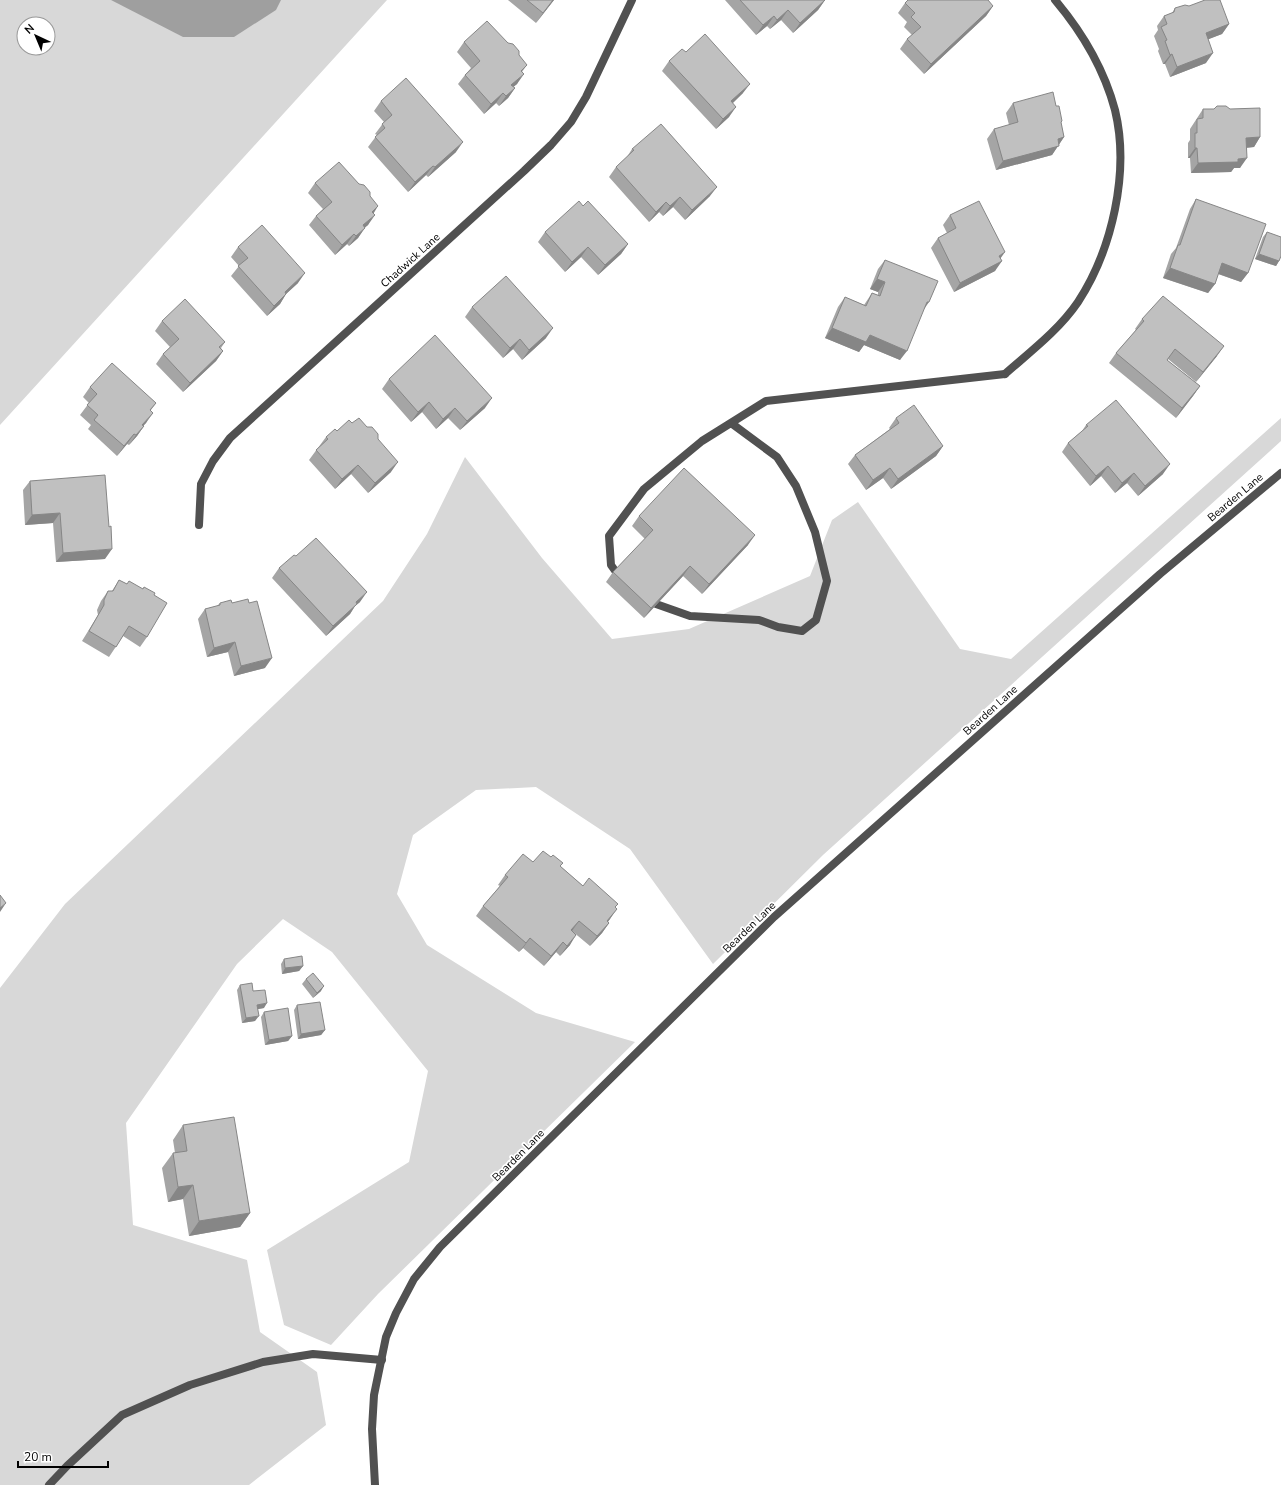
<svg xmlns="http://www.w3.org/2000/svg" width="1281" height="1485" font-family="'Nunito Sans',sans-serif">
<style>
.green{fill:#d8d8d8;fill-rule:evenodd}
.water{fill:#9f9f9f}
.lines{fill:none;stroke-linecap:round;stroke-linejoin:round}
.lane{stroke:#515151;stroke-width:8}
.street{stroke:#515151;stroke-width:8}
.wall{fill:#a5a5a5}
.shaded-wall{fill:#868686}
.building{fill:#c0c0c0;stroke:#868686}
.labels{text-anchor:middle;stroke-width:3.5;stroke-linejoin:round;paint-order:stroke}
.street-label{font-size:11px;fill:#000;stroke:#fff}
</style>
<rect width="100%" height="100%" fill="#fff"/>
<!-- green -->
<path class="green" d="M0,0h387l-387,425zM24,24h24v24h-24z
M1281,418v23l-458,414 -110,109 -83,-115 -94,-62 -60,3 -63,45 -16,59 30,51 109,68 99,29 -257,252 -47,51 -47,-20 -17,-75 142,-88 19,-91 -96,-119 -49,-33 -46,45 -111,159 7,102 114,35 13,72 57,40 9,53 -77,60h-249v-497l65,-84 318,-303 44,-67 38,-77 77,101 70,81 77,-10 121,-53 22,-56 26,-18 102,147 51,10z"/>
<!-- water -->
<path class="water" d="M111,0h170l-5,10 -42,27h-51z"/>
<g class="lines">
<!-- lane -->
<path class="lane" d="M616,572l-5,-7 -2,-29 35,-47 58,-48 64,-40 239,-27
M656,604l34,12 69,4 19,7 24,4 14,-11 11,-39 -12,-49 -19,-46 -19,-29 -46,-34
M49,1485l18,-19 55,-51 68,-30 73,-23 50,-8 69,6"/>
<!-- street -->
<path class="street" d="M1005,374c25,-22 54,-44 73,-72 34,-52 52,-130 37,-192 -11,-41 -33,-78 -60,-110
M199,525l2,-41 12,-23 17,-23 294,-267 27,-26 20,-23 15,-25 46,-97
M375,1485l-3,-56 2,-34 12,-58 10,-24 18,-34 26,-32 334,-330 386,-343 121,-101"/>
</g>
<!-- wall -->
<path class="wall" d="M508,0h46l-18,23z
M725,0h100l-7,10 -25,23 -12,-13 -11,9 -3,-3 -11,9z
M905,3l88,3 -7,10 -62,58 -24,-25 7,-10 5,-4 -8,-8 3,-5 -9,-9z
M1175,8l54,16 -7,10 -14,5 -2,24 -36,14 -5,-13h-2l-5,-13 1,-2 -5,-13 4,-6 -1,-4 7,-10 8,-3z
M464,42l63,23 -5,7 -5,12 -4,3 2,1 -7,10 -9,8 -3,-3 -12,11 -26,-30 7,-9 6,-7 -14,-16z
M686,52l57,41 -10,10 -4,14 -13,12 -54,-58 7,-10z
M381,101l75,51 -28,25 -2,-2 -18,17 -40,-45 9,-12 -2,-1 9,-12 -10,-11z
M1013,103l48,20 3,14 -12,18 -56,15 -9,-31 7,-10 15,-4 -3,-12z
M1203,109l57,28 -6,10 -7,1 -7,20h-6l-3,4 -40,1 -1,-15h-2v-15l2,-3v-11z
M632,149l78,47 -25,24 -12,-13 -10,9 -4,-4 -10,10 -40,-45 7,-10 11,-10z
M315,183l55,13 3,17 -5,12 -4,3 -6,10 -9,8 -2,-2 -12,11 -26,-30 7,-9 7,-7 -15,-16z
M1196,199l52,74 -7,9 -23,-8 -3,10 -7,9 -45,-15 8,-24 5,-6 14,-39z
M583,206l45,38 -7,10 -23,21 -17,-18 -16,15 -27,-30 7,-10z
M950,215l50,44 -5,12 -41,21 -23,-44 7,-10 9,-5 -4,-8z
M1267,232l12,29 -3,5 -21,-7 8,-22z
M238,247l60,36 -12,11 -6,10 -13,12 -36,-40 8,-10 -8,-9z
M885,260l37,52 -22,48 -36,-15 -5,7 -34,-14 13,-31 7,-10 19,8 8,-12 6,2v-3l-8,-3 8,-20z
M472,307l74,31 -24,22 -9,-11 -10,9 -38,-41z
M1142,319l75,37 -21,26 -28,-23 -1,1 33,26 -7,10 -17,22 -67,-55 7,-10 20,-23 -1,-1z
M162,321l63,21 -4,6 2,3 -7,10 -33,31 -27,-28 7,-10 7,-7 -15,-16z
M389,379l96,29 -25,22 -12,-12 -12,11 -14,-17 -11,10 -29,-33z
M90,387l66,16 -5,7 -5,13 -2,2v1l-7,10 -8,9 -2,-1 -10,12 -29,-27 3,-4 -11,-10 9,-12 -6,-6z
M896,418l47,28 -7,10 -45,33 -8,-11 -17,12 -18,-26 7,-9 35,-26 -1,-1z
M352,423l26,16 13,33 -23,21 -17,-19 -16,15 -26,-29 17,-23z
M1086,425l77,49 -25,22 -11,-13 -12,10 -14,-17 -11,10 -28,-34 6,-9 14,-12z
M30,481l75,78 -49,3 -3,-39 -28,2 -2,-35z
M639,516l109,29 -46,49 -19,-18 -39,42 -38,-36 7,-10 32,-33 -13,-13z
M296,556l64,46 -5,4 -5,8 -24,22 -54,-58 7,-10z
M119,580l8,4 27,11 -7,42 -7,10 -17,-11 -14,21 -27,-16 16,-26 -1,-5 4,-9 7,-10h4z
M220,603h29l16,65 -31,8 -6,-24 -21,5 -9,-38 7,-10 12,-3z
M533,862l27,4 23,20 32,22 -5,11 -2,3 1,1 -7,10 -12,13 -18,-15 -2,14 -10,11 -4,-4 -12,14 -21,-18 -4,4 -43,-36 7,-10 17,-20 -2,-1 7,-10z
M284,959l19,7 -4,5 -17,3 -1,-10z
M306,979l15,12 -8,7 -11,-14z
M240,985l13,6 11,17 -6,1 -3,12 -13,2 -5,-33z
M297,1005l28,25 -4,5 -23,4 -4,-29z
M264,1012l28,24 -4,5 -23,4 -4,-28z
M183,1125l67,88 -10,14 -51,9 -6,-37 -15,3 -6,-34 11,-15h2l-2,-13z"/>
<!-- shaded-wall -->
<path class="shaded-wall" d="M553,0h1l-18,23 7,-10z
M825,0l-7,10 -25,23 7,-10z
M993,6l-7,10 -62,58 7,-10z
M788,10l-7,10 -11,9 7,-9z
M774,16l-7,10 -11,9 7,-10z
M1229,24l-7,10 -23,9 7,-10z
M1213,53l-7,10 -36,14 7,-10z
M1172,54l-7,10h-2l7,-9z
M524,74l-7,10 -12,10 6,-9z
M750,84l-7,9 -19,18 7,-10z
M515,88l-7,10 -9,8 7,-10z
M503,93l-7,10 -12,11 7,-10z
M736,107l-7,10 -13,12 7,-10z
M1064,137l-12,18 -56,15 7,-9 55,-22z
M1260,137l-6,10 -15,1 7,-10z
M463,142l-7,10 -28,25 7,-10z
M1195,148h2l-7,10h-2z
M1247,158l-7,10h-6l-3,4 -40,1 7,-10z
M433,166l-7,9 -18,17 7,-10z
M717,187l-7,9 -25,24 7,-10z
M680,197l-7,10 -10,9 7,-10z
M666,202l-7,10 -10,10 7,-10z
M378,206l-6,10v-4z
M375,215l-7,10 -12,10 7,-10z
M365,228l-7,10 -9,8 7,-10z
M354,234l-7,10 -12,11 7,-10z
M628,244l-7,10 -23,21 7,-10z
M588,247l-7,10 -16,15 7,-10z
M1005,252l-7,10 1,-6z
M1259,254l20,7 -3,5 -21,-7z
M1002,261l-7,10 -41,21 6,-9z
M1222,263l26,10 -7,9 -25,-9z
M1170,268l45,16 -7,9 -45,-15z
M305,273l-7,10 -12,11 -6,10 -13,12 7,-10 11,-14z
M877,279l8,3 -7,10 -8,-3z
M927,302h2l-7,10z
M553,328l-7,10 -24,22 7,-10z
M832,328l38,7 37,16 -7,9 -36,-15 -5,7 -34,-14z
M520,339l-7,10 -10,9 7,-10z
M1224,346l-7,10 -21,26 7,-10z
M223,351l-7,10 -33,31 7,-9z
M1200,386l-7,10 -17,22 6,-10z
M492,398l-7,10 -25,22 7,-9z
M429,402l-7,10 -11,10 7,-10z
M455,408l-7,10 -12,11 7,-10z
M153,413l-7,10 -11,11 7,-9z
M144,426l-7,10 -8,9 7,-10z
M134,434l-7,10 -10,12 7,-10z
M943,446l-7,10 -45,33 7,-10z
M398,462l-7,10 -23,21 7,-10z
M1170,464l-7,10 -25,22 7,-10z
M358,465l-7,9 -16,15 7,-10z
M1108,466l-7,10 -11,10 6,-10z
M890,468l-7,10 -17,12 7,-10z
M1134,473l-7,10 -12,10 7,-10z
M60,513l-7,10 -28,2 7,-10z
M755,535l-7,10 -46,49 7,-10z
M112,549l-7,10 -49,3 7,-9z
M690,566l-7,10 -39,42 7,-10z
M367,592l-7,10 -5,4 -5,8 -24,22 7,-10 23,-24z
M235,642l-7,10 -21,5 7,-9z
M272,658l-7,10 -31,8 7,-10z
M6,903l-6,9v-4z
M617,909l-7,10 -10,12 7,-10z
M579,921l-7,10 -8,9 7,-10z
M609,923l-7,10 -12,13 7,-10z
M576,935l-6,10 -10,11 7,-10z
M530,938l-7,10 -4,4 7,-9z
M563,942l-7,10 -12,14 7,-10z
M303,966l-4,5 -17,3 3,-6z
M324,986l-3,5 -8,7 4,-5z
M267,1003l-3,5 -11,2 4,-5z
M259,1016l-4,5 -13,2 4,-5z
M325,1030l-4,5 -23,4 3,-5z
M292,1036l-4,5 -23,4 4,-5z
M193,1185l-10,14 -15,3 10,-15z
M250,1213l-10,14 -51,9 10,-15z"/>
<!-- building -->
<path class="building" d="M527,0h26l-10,13z
M740,0h85l-25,23 -12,-13 -11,10 -3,-4 -11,9z
M908,0h80l5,6 -62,58 -24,-25 14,-12 -10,-10 4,-4 -10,-10z
M1205,0h15l9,24 -23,9 7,20 -36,14 -5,-13 -2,1 -5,-14 2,-1 -6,-13 6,-3 -3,-8 10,-4 1,-4 10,-3 4,1z
M487,21l21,22 5,1 6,7v4l8,10 -6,6 3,3 -13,11 4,3 -9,8 -3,-3 -12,11 -26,-29 15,-14 -16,-19z
M705,34l45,50 -19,17 5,6 -13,12 -54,-58 13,-12 4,3z
M406,78l57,64 -28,25 -2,-1 -18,16 -40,-45 10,-9 -3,-4 10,-9 -11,-14z
M1053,92l3,14h3l3,15 -1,1 3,15 -6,2 1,7 -56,15 -9,-32 24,-7 -5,-19z
M1217,106h9l4,3 30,-1v29l-14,1 1,20 -9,1v3l-40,1 -1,-15h-2v-15h2v-14l6,-1v-9h11z
M661,124l56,63 -25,23 -12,-13 -10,9 -4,-4 -10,10 -40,-45 18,-17 -2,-1z
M339,162l20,22 5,1 6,7v4l8,10 -6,6 3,3 -12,10 2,3 -9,8 -2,-2 -12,11 -26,-29 16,-14 -17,-19z
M1196,199l70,25 -18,49 -26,-10 -7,21 -45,-16 8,-23h2z
M579,201l4,5 5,-5 40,43 -23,21 -17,-18 -16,15 -27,-30z
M979,201l26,51 -6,4 3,5 -42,22 -22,-45 18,-10 -6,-13z
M262,225l43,48 -20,19 1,2 -12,12 -36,-40 10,-8 -10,-11z
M1267,232l14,5v19l-2,5 -20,-7z
M885,260l53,21 -9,21h-2l-20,49 -37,-16 -4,7 -34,-14 13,-31 21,9 6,-13 8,3 5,-14 -8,-3z
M506,276l47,52 -24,22 -9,-11 -10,9 -38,-41z
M1163,296l61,50 -21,26 -28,-23 -8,11 33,26 -18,22 -66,-55 28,-32 -2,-2z
M185,299l40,43 -6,5 4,4 -33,32 -27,-29 16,-15 -17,-18z
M435,335l57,63 -25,23 -12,-13 -12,11 -14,-17 -11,10 -29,-33z
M112,363l44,40 -6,7 3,3 -11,12 2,1 -8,9 -2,-1 -10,12 -30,-26 4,-5 -11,-10 10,-11 -7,-7z
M1116,400l54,64 -25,22 -11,-13 -12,10 -14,-17 -12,10 -28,-33 20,-17 -2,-1z
M914,405l29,41 -45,33 -8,-11 -17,12 -18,-25 44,-32 -3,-5z
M359,418l8,9h5l6,7v5l20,23 -23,21 -17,-18 -16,14 -26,-29 12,-11 -2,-2 9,-8 2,2 12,-11 3,3z
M684,468l71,67 -46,49 -19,-18 -39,42 -38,-36 40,-42 -14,-14z
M105,475l4,52 2,-1 1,23 -49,4 -3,-40 -28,2 -2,-34z
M316,538l51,54 -11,10 1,2 -24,22 -54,-58 15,-13 2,1z
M119,580l8,4 2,-3 14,8 1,-2 11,6 -1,2 13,8 -20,34 -18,-11 -13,21 -27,-16 15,-26v-5l4,-9h5z
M248,599l1,4 8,-2 15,57 -31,8 -6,-24 -21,6 -9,-39 15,-4v-2l11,-3 1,3z
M543,851l8,6 2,-2 10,8 -3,3 23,20 6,-8 29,26 -3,3 2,2 -10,12 2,2 -12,13 -18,-15 -8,9 5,5 -9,11 -4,-4 -12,14 -21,-18 -4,5 -43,-37 25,-29 -3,-2 18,-21 10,8z
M0,895l6,8 -6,5z
M302,956l1,10 -18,2 -1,-9z
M313,973l11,13 -7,7 -11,-14z
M252,983l1,8 12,-1 2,13 -10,2 2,11 -13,2 -6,-33z
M320,1002l5,28 -24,4 -4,-29z
M288,1008l4,28 -23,4 -5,-28z
M234,1117l16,96 -51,8 -6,-36 -15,2 -5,-34 14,-2 -4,-26z"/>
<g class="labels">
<!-- street labels -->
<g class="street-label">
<text transform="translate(410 260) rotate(-42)" y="4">Chadwick Lane</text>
<text transform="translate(1235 497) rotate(-40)" y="4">Bearden Lane</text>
<text transform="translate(990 710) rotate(-42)" y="4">Bearden Lane</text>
<text transform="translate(749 927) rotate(-44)" y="4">Bearden Lane</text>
<text transform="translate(518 1155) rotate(-45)" y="4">Bearden Lane</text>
</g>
</g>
<!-- north arrow -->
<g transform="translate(36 36) rotate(316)"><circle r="19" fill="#ffffff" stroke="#999999"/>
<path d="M0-3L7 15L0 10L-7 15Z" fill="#000000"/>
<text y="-6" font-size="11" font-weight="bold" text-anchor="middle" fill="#000000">N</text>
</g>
<!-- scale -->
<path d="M18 1461v6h90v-6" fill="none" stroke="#000000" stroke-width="2"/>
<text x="24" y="1461" font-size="12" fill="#000000" stroke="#ffffff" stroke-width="3" paint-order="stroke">20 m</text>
</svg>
